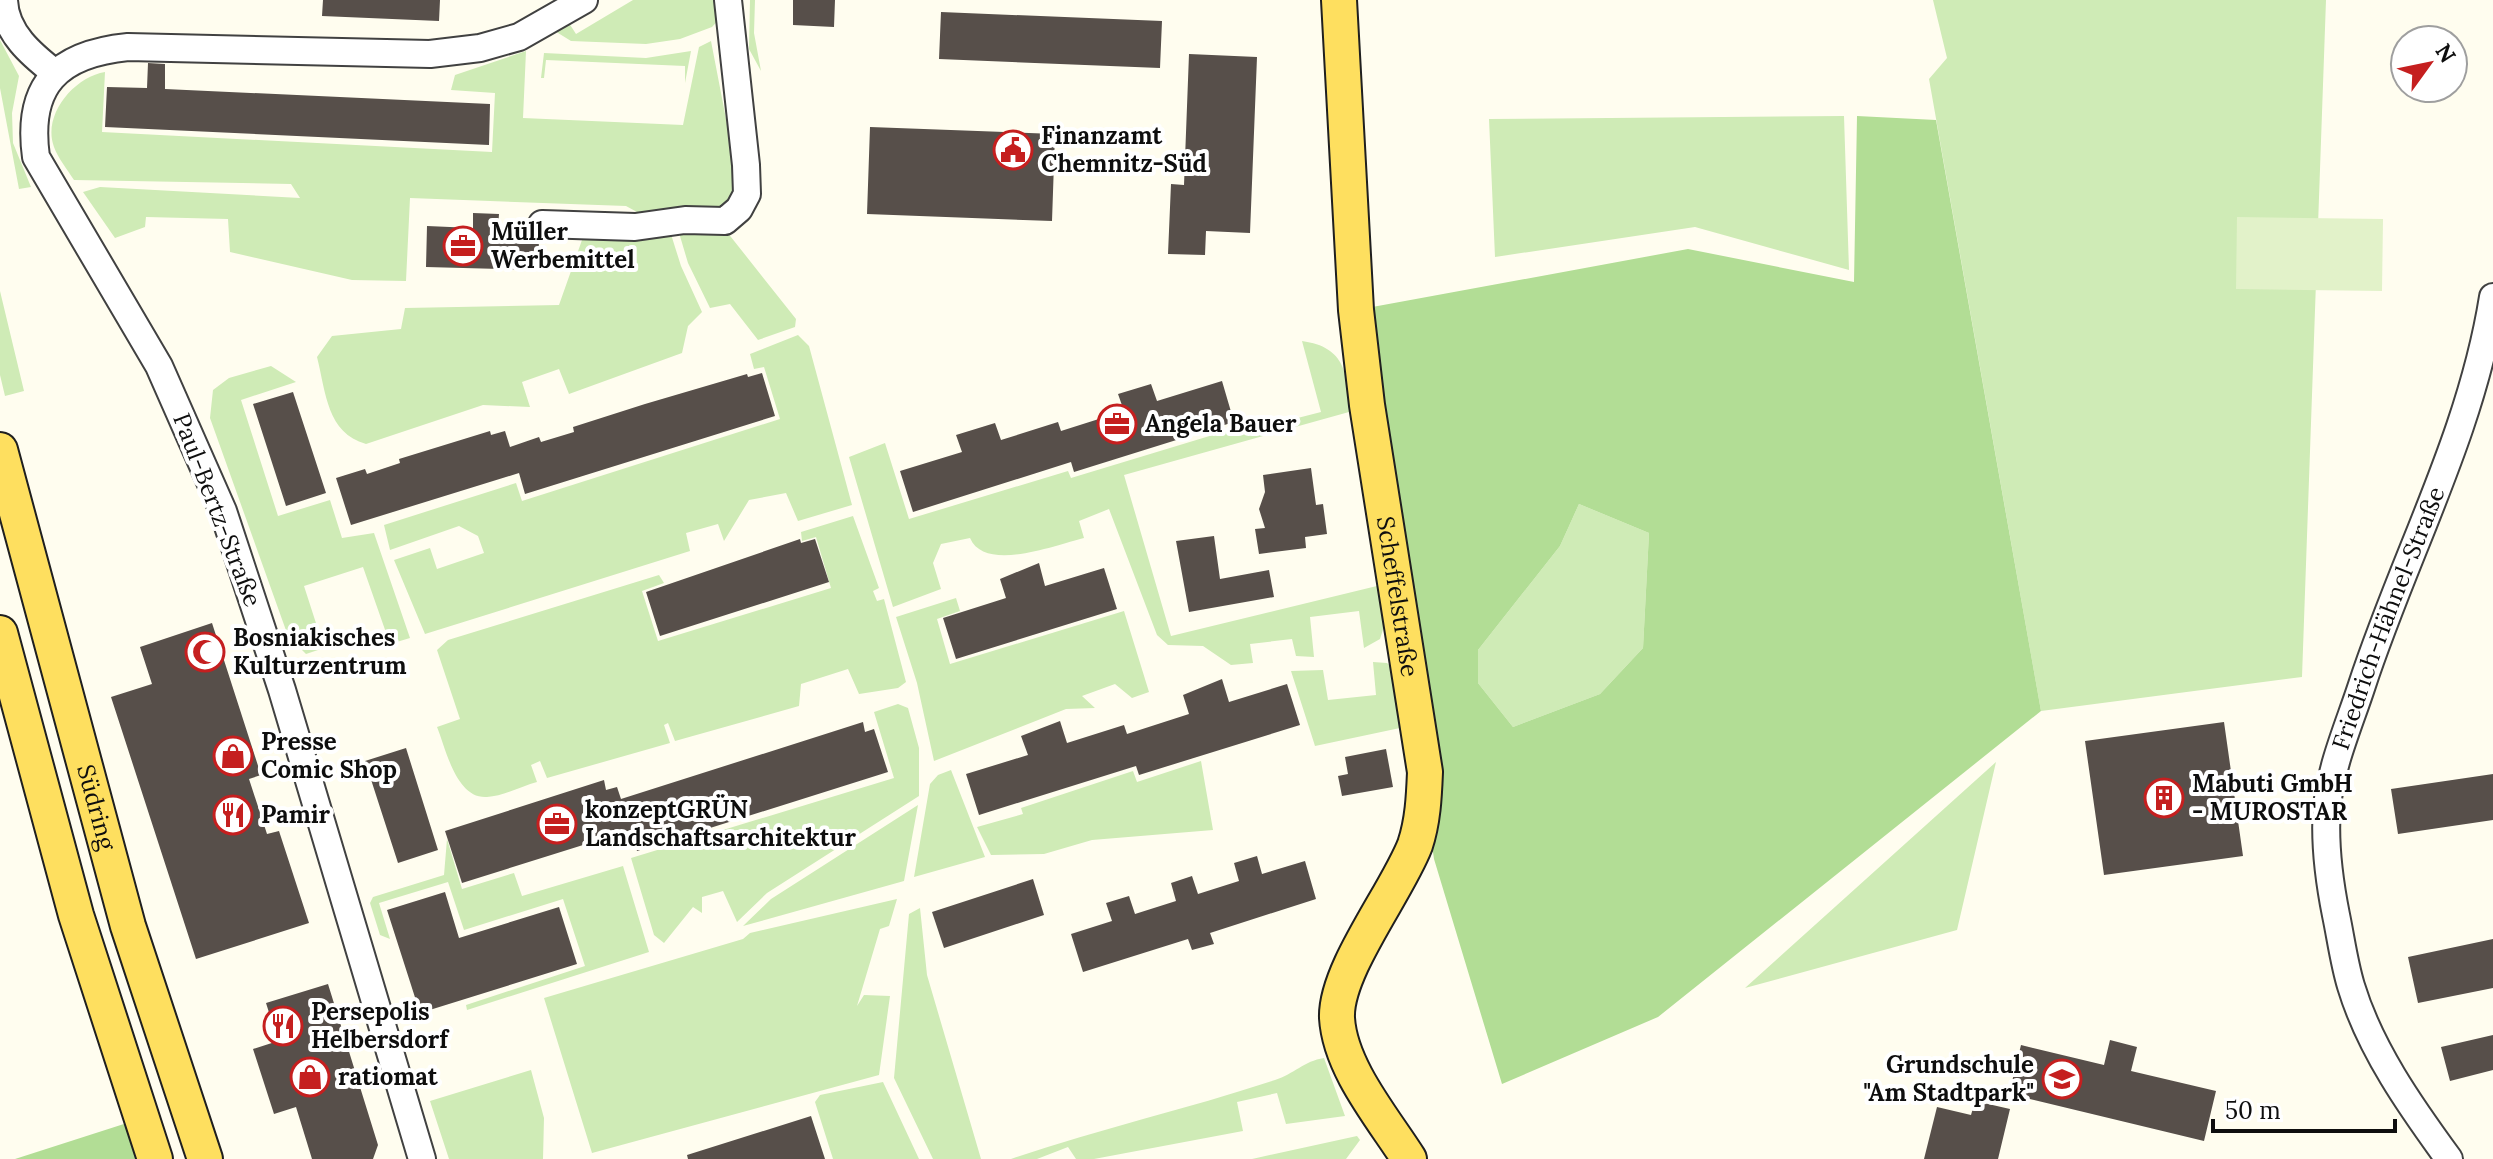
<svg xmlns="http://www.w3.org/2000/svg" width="2493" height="1159" font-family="Lora,serif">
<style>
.green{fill:#cfebb6}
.forest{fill:#b2dd95;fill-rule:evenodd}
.pitch{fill:#e2f2c9}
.building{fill:#574f4a}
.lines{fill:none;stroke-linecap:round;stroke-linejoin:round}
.minor-casing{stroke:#414141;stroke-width:30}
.major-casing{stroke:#1f1f1f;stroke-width:38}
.minor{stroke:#fff;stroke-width:26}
.major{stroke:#fedf5f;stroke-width:34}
.labels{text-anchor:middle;stroke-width:8;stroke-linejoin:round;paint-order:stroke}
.poi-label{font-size:24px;font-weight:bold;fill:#0e0e0e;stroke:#fff;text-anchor:start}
.street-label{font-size:24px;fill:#0e0e0e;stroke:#fff}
</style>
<rect width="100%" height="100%" fill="#fffdef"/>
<!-- green -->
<path class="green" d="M633,0h91l1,13 -13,14 -32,12 -34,5 -75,-3 -21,-13 17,-8 9,14z
M750,0h5l-1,33 7,38 -12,-22z
M1933,0h393l-24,677 -261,34 -112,-632 18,-21z
M0,40l19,36 -7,37 1,30 18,44 -12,2 -19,-101z
M711,41l25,130 -1,21 -5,10 -10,7 -72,9 -22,-12 -216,-8 -4,83 -54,-1 -122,-28 -2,-33 -82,-2 -1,10 -30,11 -32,-46 17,-5 200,11 -9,-14 -217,-4c-7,-11 -16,-22 -20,-33 -12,-32 20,-70 51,-75l-3,60 390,20 3,-59 -44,-3 4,-15 71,-24 -3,67 160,7 16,-78z
M691,51l-6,32v-17l-139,-6 -2,18h-3l3,-25 102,5z
M1844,116l5,154 -154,-43 -200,30 -6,-138z
M677,226l50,6 69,87 -1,8 -37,13 -28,-36 -20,4 -22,-45z
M669,228l12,38 21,46 -14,14 -6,27 -113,41 -10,-25 -37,13 8,25 -47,-2 -117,39c-39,-11 -40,-51 -49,-87l15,-21 69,-7 4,-21 154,-3 23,-65z
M0,291l24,100 -19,5 -5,-21z
M798,335l11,11 43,159 -54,16 -12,-28 -37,7 -25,41 -6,-17 -32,9 4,18 -265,83 -31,-74 36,-12 7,21 47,-16 -6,-17 -19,-10 -69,24 -6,-25 132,-42 6,18 258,-82 -16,-52 -10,2 -4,-15z
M1302,341c44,6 46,34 47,71l-225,63 47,161 210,-51 4,38 -5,16 -16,9 -5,-37 -49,6 4,40 -18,-1 -4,-17 -42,5 3,19 -22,2 -28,-19 -35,-1 -11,-10 -48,-126 -30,12 5,17c-29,7 -99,35 -114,0l-29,6 -8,19 8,26 -48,18 -44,-150 36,-14 24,76 159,-48 3,7 188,-57h27l35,-9z
M271,366l25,16 -55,18 37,116 52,-16 12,38 32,-5 36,105 -20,6 -27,-77 -59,19 20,62 -18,6 -18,-18 -78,-218 3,-28 16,-12z
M1579,504l70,29 -6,115 -43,46 -87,33 -35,-44v-33l82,-104z
M853,516l26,72 -6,3 4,10 7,-2 22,83 -8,6 -39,6 -11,-25 -47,15 -2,22 -124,35 -7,-18 -4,2 6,18 -123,35 -7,-17 -9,4 6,17c-15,4 -34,14 -50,15 -31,2 -41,-48 -50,-70l23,-8 -23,-69 11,-10 211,-65 5,8 -22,8 16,50 173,-53 -15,-51 -14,4 -1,-9z
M956,598l4,13 -23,8 13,45 174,-53 25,81 -17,6 -17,-14 -33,12 13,12 -29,1 -132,52 -17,-78 -21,-66z
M1373,662l14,1 8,7 5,58 -85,18 -24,-75 32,-1 5,30 48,-5z
M898,704l10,4 11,40v48l-152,97 -30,29 -14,-31 -21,6v16l-9,-6 -29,36 -10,-8 -23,-77 263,-80 -20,-66z
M1201,761l12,69 -121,10 -48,14 -53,1 -14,-28 46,-13 -2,-6 112,-37 4,11z
M1996,762l-39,168 -212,58z
M951,770l34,87 -71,20 16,-93 8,-9z
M918,805l-14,76 -161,45 28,-27z
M447,839l15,50 52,-16 8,23 101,-30 26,86 -182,58 -1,-5 119,-39 -22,-67 -99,31 -16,-48 -69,21 11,36 -10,-4 -10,-32 3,-6 71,-22z
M897,899l-8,27 -9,3 -23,77 7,-11 26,1 -11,79 -287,78 -48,-155 199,-59 7,-6z
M920,908l7,67 54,184h-48l-39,-81 15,-164z
M1324,1058l21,58 -59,8 -9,-31 -40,9 6,29 -149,28h-18l-8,-12 -31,12h-26c87,-30 177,-50 264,-79 19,-6 29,-19 49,-22z
M531,1070l13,48 -1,41h-94l-19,-58z
M883,1082l36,77h-86l-18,-57 5,-7z
M1357,1136l3,4 -14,19h-94z"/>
<!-- forest -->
<path class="forest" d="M1857,116l79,4 105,591 -383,306 -156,67 -68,-225 -78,-549 332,-61 166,33zM1579,504l70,29 -6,115 -43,46 -87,33 -35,-44v-33l82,-104z
M127,1123l12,36h-124z"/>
<!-- pitch -->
<path class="pitch" d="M2237,217l146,2 -1,72 -146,-2z"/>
<!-- building -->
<path class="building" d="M323,0h117l-1,21 -117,-5z
M793,0h42l-1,27 -41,-2z
M941,12l221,9 -2,47 -221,-9z
M1189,54l68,3 -7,176 -44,-2 -1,24 -37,-1 3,-70 13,1z
M148,63l17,1v25l325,15 -1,41 -384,-18 2,-40 40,1z
M870,127l185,7 -3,87 -185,-7z
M473,213l26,1 -1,14 29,1 12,10 -1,31 -112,-3 1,-41 46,2z
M762,373l13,43 -250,78 -6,-21 -168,52 -15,-47 29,-9 2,5 33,-11 -1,-4 91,-28 1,4 14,-4 5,16 29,-10 2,5 33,-10 -1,-5 72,-23 102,-30 1,3z
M1222,381l12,41 -160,50 -3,-10 -158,50 -13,-41 62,-19 -6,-17 39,-12 6,17 57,-18 3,9 63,-20 -6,-17 33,-10 6,17z
M293,392l33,101 -40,13 -33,-102z
M1311,468l5,37 7,-1 4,30 -22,3 1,11 -47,6 -4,-25 10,-1 -6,-19 6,-17 -2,-17z
M1214,536l6,43 49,-9 5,27 -85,15 -13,-71z
M800,539l1,4 14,-4 14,43 -169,54 -14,-44z
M1039,563l6,23 59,-18 13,41 -161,50 -13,-41 63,-20 -6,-19z
M212,623l49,152 -12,4 18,55 12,-3 30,92 -113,36 -85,-262 41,-13 -12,-37z
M1222,679l7,23 58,-18 13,41 -161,50 -3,-9 -157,49 -13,-41 62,-19 -7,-19 39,-15 7,22 57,-18 3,9 62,-20 -6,-19z
M863,722l2,10 9,-3 14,43 -251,79 -6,-21 -169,53 -17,-52 159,-51 2,10 11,-3 4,12z
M2224,722l19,134 -139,19 -19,-134z
M406,748l32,102 -40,13 -33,-102z
M1386,749l7,38 -51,9 -4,-20 10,-2 -3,-17z
M2493,774v46l-95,14 -7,-45z
M1257,856l5,18 43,-13 11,38 -106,34 4,11 -22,6 -4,-11 -105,33 -12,-38 41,-13 -6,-18 23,-7 6,18 41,-13 -5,-18 21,-7 6,18 41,-13 -5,-18z
M1033,879l11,36 -100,33 -12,-36z
M445,892l14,46 100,-31 18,57 -157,49 -33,-103z
M2493,939v49l-75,15 -10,-46z
M328,984l50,161 -5,14h-61l-16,-52 -22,7 -21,-65 25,-8 -12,-38z
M2493,1035v35l-43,11 -9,-34z
M2110,1040l27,7 -6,24 85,20 -12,50 -195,-47 12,-49 83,20z
M1975,1101l35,8 -12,50h-74l13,-52 34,8z
M811,1116l14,43h-137l-1,-4z"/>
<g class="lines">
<!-- minor casing -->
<g class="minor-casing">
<g id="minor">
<path d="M4,0c1,33 28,55 51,73"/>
<path d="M542,224l93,3 50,-7 40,1 14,-12 8,-15 -1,-29 -18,-165"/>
<path d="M422,1159l-140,-469 -59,-179 -64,-145 -123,-209c-10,-72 22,-103 92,-110l302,7 50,-6 39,-11 65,-37"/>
<path id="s1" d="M2449,1159c-38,-52 -79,-110 -98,-173 -7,-23 -10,-47 -15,-71 -7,-35 -12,-71 -9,-108 4,-42 22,-82 35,-122 43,-131 109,-250 131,-388"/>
</g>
</g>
<!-- major casing -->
<g class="major-casing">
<g id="major">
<path id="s2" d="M1339,0l17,310 11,95 58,367c-1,24 -2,49 -10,73 -18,47 -80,125 -78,173 3,50 46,100 72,141"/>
<path id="s3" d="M0,450l128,476 77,233"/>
<path d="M0,633l76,282 79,244"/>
</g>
</g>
<!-- minor -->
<use href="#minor" class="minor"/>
<!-- major -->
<use href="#major" class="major"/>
</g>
<!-- icons -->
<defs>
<g id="civic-ring" transform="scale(2)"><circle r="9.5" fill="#fff" stroke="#c51f1f" stroke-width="1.5"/><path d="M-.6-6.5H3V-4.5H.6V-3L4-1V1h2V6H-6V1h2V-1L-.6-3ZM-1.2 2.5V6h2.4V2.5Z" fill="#c51f1f"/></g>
<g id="office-ring" transform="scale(2)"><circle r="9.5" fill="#fff" stroke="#c51f1f" stroke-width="1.5"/><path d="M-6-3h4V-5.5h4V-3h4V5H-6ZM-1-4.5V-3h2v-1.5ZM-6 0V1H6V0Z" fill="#c51f1f"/></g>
<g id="mosque-ring" transform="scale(2)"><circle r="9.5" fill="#fff" stroke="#c51f1f" stroke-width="1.5"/><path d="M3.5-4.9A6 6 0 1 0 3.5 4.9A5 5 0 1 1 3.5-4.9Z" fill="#c51f1f"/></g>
<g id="shop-ring" transform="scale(2)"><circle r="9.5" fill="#fff" stroke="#c51f1f" stroke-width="1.5"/><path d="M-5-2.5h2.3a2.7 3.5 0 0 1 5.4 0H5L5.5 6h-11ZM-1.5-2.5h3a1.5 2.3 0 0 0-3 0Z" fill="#c51f1f"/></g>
<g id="building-ring" transform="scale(2)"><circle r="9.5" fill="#fff" stroke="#c51f1f" stroke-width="1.5"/><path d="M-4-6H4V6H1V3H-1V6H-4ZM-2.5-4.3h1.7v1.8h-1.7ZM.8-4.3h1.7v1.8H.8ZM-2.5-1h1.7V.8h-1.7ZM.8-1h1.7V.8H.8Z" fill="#c51f1f"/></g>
<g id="restaurant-ring" transform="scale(2)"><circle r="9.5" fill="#fff" stroke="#c51f1f" stroke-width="1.5"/><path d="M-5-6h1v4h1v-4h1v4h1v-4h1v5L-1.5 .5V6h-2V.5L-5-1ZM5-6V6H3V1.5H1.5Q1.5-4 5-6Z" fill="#c51f1f"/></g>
<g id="school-ring" transform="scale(2)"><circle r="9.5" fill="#fff" stroke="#c51f1f" stroke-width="1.5"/><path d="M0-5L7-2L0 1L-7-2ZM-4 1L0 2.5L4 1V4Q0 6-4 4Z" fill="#c51f1f"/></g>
</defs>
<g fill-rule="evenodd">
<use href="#civic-ring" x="1013" y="150"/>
<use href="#office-ring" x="463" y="246"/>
<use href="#office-ring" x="1117" y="424"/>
<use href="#mosque-ring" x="205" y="652"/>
<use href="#shop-ring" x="233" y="756"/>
<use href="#building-ring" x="2164" y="798"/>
<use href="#restaurant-ring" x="233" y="815"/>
<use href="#office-ring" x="557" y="824"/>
<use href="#restaurant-ring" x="283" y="1026"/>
<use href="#shop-ring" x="310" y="1077"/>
<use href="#school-ring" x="2062" y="1079"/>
</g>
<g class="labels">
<!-- poi labels -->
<g class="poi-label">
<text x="1041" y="144">Finanzamt<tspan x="1041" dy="28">Chemnitz-Süd</tspan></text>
<text x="491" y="240">Müller<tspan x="491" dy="28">Werbemittel</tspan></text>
<text x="1145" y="432">Angela Bauer</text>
<text x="233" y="646">Bosniakisches<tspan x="233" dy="28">Kulturzentrum</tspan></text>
<text x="261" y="750">Presse<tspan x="261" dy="28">Comic Shop</tspan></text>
<text x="2192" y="792">Mabuti GmbH<tspan x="2192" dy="28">- MUROSTAR</tspan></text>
<text x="585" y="818">konzeptGRÜN<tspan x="585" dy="28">Landschaftsarchitektur</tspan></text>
<text x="261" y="823">Pamir</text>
<text x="311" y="1020">Persepolis<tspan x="311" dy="28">Helbersdorf</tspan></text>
<text x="2034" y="1073" text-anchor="end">Grundschule<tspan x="2034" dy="28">"Am Stadtpark"</tspan></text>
<text x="338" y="1085">ratiomat</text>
</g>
<!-- street labels -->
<g class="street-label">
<text transform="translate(217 510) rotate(69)" y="8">Paul-Bertz-Straße</text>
<text dy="8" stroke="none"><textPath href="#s2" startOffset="600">Scheffelstraße</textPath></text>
<text dy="8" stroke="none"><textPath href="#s1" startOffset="580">Friedrich-Hähnel-Straße</textPath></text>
<text dy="8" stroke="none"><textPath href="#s3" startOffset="370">Südring</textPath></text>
</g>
</g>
<!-- north arrow -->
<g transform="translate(2429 64) rotate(57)"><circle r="38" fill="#ffffff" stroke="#9f9f9f" stroke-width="2"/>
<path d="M0-6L14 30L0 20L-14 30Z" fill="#c51f1f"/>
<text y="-12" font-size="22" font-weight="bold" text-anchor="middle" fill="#0e0e0e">N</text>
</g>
<!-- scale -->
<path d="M2213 1119v12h182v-12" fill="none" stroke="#0e0e0e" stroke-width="4"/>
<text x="2225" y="1119" font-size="24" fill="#0e0e0e" stroke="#ffffff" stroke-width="6" paint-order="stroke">50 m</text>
</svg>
